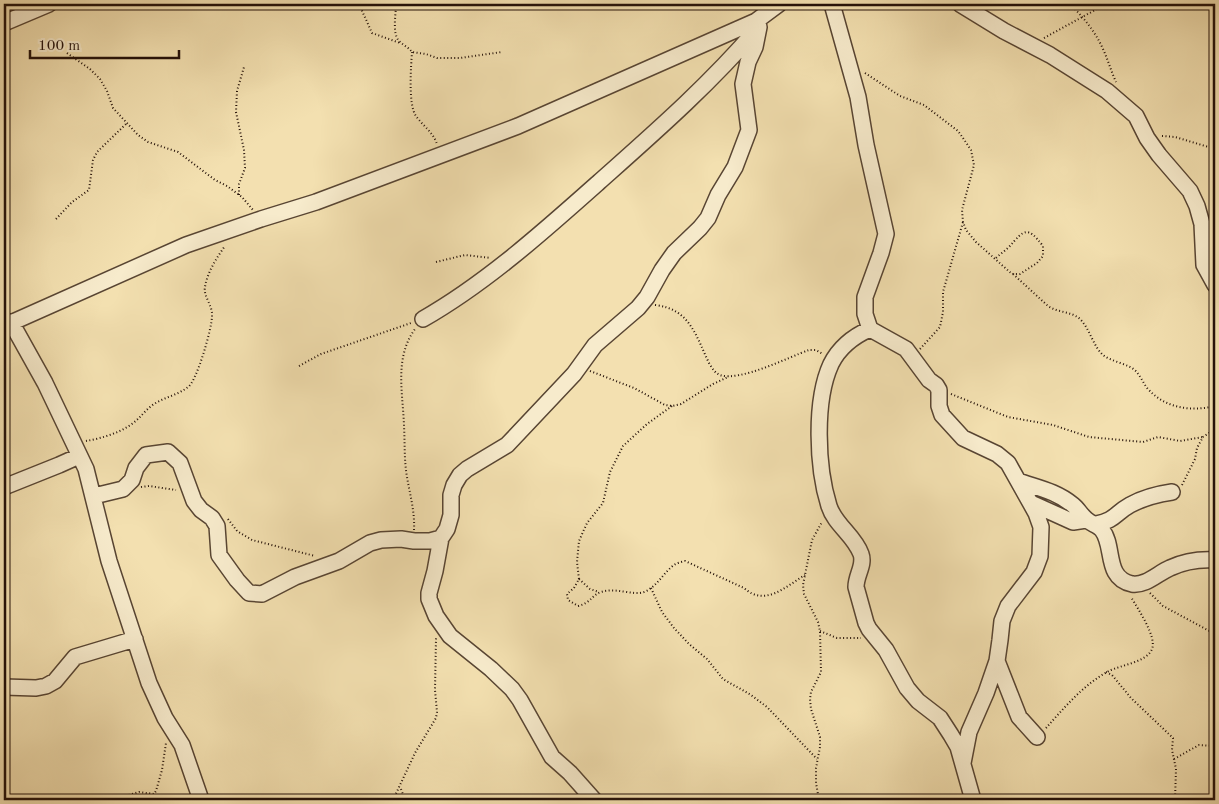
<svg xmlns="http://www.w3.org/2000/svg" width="1219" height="804" font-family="'Old Standard TT',serif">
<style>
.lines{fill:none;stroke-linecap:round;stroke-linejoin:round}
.minor-casing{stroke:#584533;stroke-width:18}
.path{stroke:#241109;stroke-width:2;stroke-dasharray:1 2.5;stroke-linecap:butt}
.minor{stroke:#f7ebcc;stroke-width:15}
</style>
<rect width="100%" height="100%" fill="#f3e0b0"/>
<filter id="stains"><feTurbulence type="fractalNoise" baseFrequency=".004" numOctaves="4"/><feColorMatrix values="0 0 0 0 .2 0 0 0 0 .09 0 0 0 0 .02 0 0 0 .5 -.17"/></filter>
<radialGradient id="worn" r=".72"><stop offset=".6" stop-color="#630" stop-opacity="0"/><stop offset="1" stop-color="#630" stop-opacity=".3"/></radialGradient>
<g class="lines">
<!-- minor casing -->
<g class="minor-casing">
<path id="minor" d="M832,4l26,93 8,48 20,89 -5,19 -16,44v17l5,15 36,20 23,31 7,5 3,5v16l3,9 21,23 34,16 11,9 28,50 5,14 -1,29 -6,16 -26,34 -6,15 -2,19 -3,21 -11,32 -17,39 -6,31
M960,4l44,27 46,24 57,36 29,25 11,22 12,17 31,36 7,15 5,18 2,41 11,20
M4,23l45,-19
M423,319c63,-36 121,-88 176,-137 55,-49 110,-97 158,-153
M11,322l34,61 41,86 23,92 40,122 16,35 17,27 19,55
M4,326l182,-81 75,-26 55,-17 202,-76 238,-105 23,-17
M870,329c-16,7 -31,19 -39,35 -17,37 -14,104 -2,142 6,19 25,29 32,48 4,11 -5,21 -5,33l10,36 3,6 17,21 21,38 11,13 22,17 11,17 7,12 15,53
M1018,481c20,7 38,10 55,24 5,4 8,10 13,14 5,5 12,6 16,11 13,16 2,48 30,54 14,2 26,-11 38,-16 15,-7 29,-9 45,-8
M4,487l55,-22 20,-9
M94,496l29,-7 9,-9 4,-12 10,-13 22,-3 12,11 14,38 7,9 11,8 5,8 2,29 18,25 12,13 13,1 33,-17 44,-16 31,-18 11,-3 20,-1 13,2h16l11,-3 6,-9 4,-14v-20l3,-10 6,-10 7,-6 40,-24 67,-71 21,-29 43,-37 9,-11 15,-27 12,-17 26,-25 8,-10 10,-23 17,-28 14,-37 -6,-46 5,-22 7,-15 4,-20
M1031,503l42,19 13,-2
M1096,524c20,-4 18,-10 34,-19 13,-7 28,-11 42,-13
M441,538l-6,33 -6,22v6l7,17 14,20 41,33 21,20 8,11 32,57 18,16 24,27
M997,661l22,56 18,20
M4,687l32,1 10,-2 9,-5 20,-24 60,-18"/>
</g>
<!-- path -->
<path class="path" d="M359,4l13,29 28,10
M396,4c0,10 -4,29 3,37 4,4 9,6 13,11l14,2 11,4h23l42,-6
M1070,4c13,13 25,27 33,45 5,11 8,22 13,33
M1044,38l62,-34
M412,52c-1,14 -4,53 4,64 7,10 17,16 21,28
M67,53l23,16 10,10 7,12 6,17 25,27 10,7 30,10 37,28 12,6 15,11 11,13
M865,73l35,23 24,9 34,26 5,7 8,12 3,15 -12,45 1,12 3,8 10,12 36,32h8l17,-11 6,-7v-10c-16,-21 -19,-16 -34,1 -4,4 -9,7 -13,11
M1162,136l13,1 40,12
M239,195v-11l6,-16 -1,-18 -8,-38 1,-21 7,-24
M56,219l16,-17 17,-12 4,-30 4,-8 30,-29
M436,262l29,-7 26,3
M1013,274l35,32c10,7 23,5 32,13 10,10 13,27 23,36 8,6 20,8 29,13 8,5 10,14 16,21 17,19 43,23 67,17
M655,305c36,4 41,32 55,60 3,4 5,8 10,10 20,7 69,-18 89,-25h7l7,4
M920,349l20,-22 3,-15v-20l20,-70
M299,366l22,-12 90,-31
M590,371l44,17 31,17 7,1 9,-2 32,-20 15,-7
M951,394l57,23 45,8 36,12 54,5 15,-5 22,4 23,-4
M672,406l-25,18 -24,22 -13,26 -7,31 -16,20 -8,18 -2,21 2,17 -5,9 -7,6 1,6 10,6c13,-3 14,-11 23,-14 15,-5 32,4 43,0 13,-5 19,-19 30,-27 3,-2 7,-3 11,-4l59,27c21,19 41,-1 61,-13
M86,441c17,-3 38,-9 52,-22 5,-5 10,-11 16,-15 11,-7 24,-9 34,-17 9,-6 24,-59 24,-71 1,-10 -9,-20 -7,-29 2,-14 12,-30 20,-41
M1182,485l13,-26 2,-11 6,-11 12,-8
M141,487l8,-1 27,4
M228,519l9,12 15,9 63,16
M414,530c1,-18 -4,-35 -7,-53 -3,-17 -2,-34 -3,-51 -1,-33 -10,-68 11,-97
M579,579l11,10 9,3
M651,588l11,24 12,16 15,16 18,15 16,20 28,16 16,12 50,52
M1150,593l13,13 52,28
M820,631l17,7h24
M1106,672l6,3 19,23 42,40 -1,12 4,19 -1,31
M1046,728c18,-20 38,-44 63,-57 12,-6 38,-9 43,-22 5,-12 -14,-40 -21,-52
M1174,759l25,-14 16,1
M401,789l4,11
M122,797l17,-5 15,2 2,-3 6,-21 4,-27
M393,800l22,-47 21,-35 1,-6 -2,-22 1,-52
M819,800l-3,-17v-15l4,-21v-10l-9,-28 -1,-10 1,-7 10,-20 -1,-41 -2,-9 -14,-28 -1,-9 9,-45 10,-18"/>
<!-- minor -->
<use href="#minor" class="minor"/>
</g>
<!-- margin -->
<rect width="1219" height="804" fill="none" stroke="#f3e0b0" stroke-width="20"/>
<rect x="5" y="5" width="1209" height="794" fill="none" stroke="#241109" stroke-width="2.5"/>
<rect x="10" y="10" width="1199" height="784" fill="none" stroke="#241109"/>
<!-- scale -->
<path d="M30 50v8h149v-8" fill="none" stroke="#241109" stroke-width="2.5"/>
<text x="38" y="50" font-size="15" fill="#241109" stroke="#f7ebcc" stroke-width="4" paint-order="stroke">100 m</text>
<rect width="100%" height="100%" filter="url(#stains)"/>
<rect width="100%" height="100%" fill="url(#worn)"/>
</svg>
